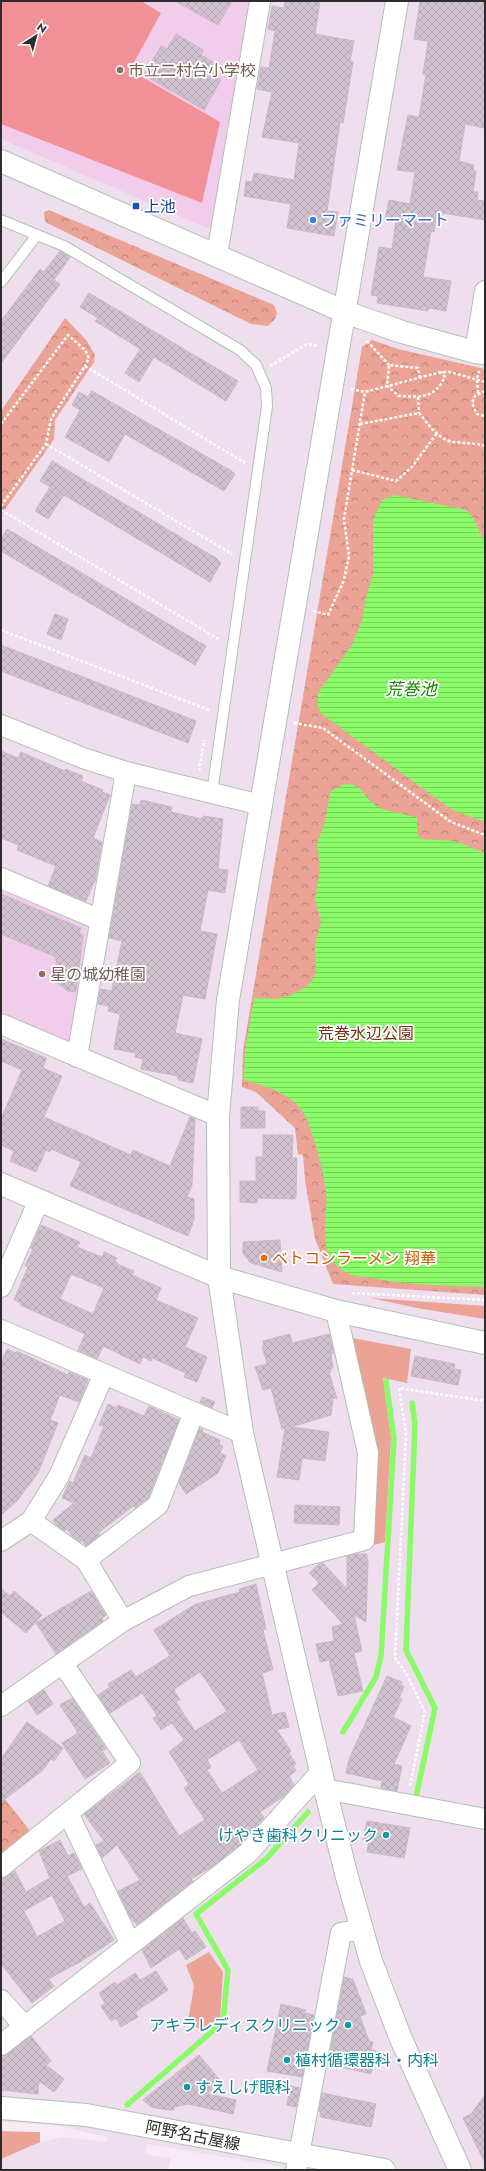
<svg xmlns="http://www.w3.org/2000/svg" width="486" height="2171" font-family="Jost,'Noto Sans JP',sans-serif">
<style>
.education{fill:#f2cceb}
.grass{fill:#eaa395}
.forest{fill:url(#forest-crowns)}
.pitch{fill:#f29098}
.plaza{fill:#f7ecf5}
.water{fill:url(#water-rules)}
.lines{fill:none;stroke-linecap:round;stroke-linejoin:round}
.stream{stroke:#8afa68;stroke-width:5.5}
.building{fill:url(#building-cross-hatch);stroke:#cbb7c8;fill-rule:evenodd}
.lane-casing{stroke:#b1c1b6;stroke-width:12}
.street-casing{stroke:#b1c1b6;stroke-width:22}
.secondary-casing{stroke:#b1c1b6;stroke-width:24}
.path{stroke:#fff;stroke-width:2.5;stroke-dasharray:3 2;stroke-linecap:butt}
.lane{stroke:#fff;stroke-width:10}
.street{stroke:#fff;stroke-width:20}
.secondary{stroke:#fff;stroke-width:22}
.education-dot{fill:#8d6e63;stroke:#fff;stroke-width:1.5}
.transit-dot{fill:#1a4fb4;stroke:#fff;stroke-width:1.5}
.shop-dot{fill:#3f7fe0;stroke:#fff;stroke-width:1.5}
.food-dot{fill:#e8710a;stroke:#fff;stroke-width:1.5}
.culture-dot{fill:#0f9aa8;stroke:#fff;stroke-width:1.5}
.labels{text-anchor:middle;stroke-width:3.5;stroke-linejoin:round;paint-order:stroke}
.education-label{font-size:16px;fill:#785e54;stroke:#fff;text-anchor:start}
.transit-label{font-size:16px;fill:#164399;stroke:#fff;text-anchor:start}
.shop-label{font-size:16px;fill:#366cbe;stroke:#fff;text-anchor:start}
.park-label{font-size:16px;fill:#722f14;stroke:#fff}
.food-label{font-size:16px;fill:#c56008;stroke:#fff;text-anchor:start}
.culture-label{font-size:16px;fill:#0d838f;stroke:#fff;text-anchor:end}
.street-label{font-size:16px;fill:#2c2c2c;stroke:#fff}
.water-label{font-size:17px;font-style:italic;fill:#198505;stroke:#fff}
</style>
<defs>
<pattern id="forest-crowns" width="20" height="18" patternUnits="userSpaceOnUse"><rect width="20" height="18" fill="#eaa395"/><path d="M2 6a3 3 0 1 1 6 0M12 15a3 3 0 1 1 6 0" fill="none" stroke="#be857a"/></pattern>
<pattern id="water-rules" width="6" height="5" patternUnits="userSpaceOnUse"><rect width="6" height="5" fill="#8afa68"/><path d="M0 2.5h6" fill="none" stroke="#77d65a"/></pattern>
<pattern id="building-cross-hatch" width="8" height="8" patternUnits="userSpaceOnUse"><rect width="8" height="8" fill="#d1c2d0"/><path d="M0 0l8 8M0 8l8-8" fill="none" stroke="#b4a7b3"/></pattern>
</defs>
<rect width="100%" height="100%" fill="#efdeee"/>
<!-- education -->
<path class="education" d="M1,1h249l-38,229 -211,-91z
M1,891l83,34 6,7 -18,107 -8,4 -63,-28z"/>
<!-- grass -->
<path class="grass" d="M371,1298l114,8v13l-68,-11z
M347,1337l64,12 -4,34 -24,-5 8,60 -6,104 -15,4z
M209,1952l14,20 -3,48 -13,10 -16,-4 -3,-5 6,-35 -8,-21z
M1,2131l39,1v10l-39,17z"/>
<!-- forest -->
<path class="forest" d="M49,210l225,95 3,8 -2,6 -7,7 -17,-2 -206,-102 -1,-10z
M65,318l22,23 8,14 -1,7 -39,58 -1,19 -53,76v-104z
M372,340l26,9 87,20v926l-152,-11 -18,-45 -10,-59 -2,-25 -5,-1 -3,-26 -39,-36 -14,-5 1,-36 119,-704z
M1,1794l30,38 -30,24z"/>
<!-- pitch -->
<path class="pitch" d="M1,1h140l20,12 -31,57 90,52 -18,81 -201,-79z"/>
<!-- plaza -->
<path class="plaza" d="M1,2122l53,3 53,12 -1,5 -42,-5 -24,5v-10l-39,-1z
M147,2144l136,23v3h-115l3,-12 -26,-4z"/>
<!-- water -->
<path class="water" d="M394,495l72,15 7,7 12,27v278l-33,-12 -129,-95c-7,-8 -7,-16 -3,-25l31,-44 10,-22 5,-27 7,-22v-55l9,-20z
M345,784c19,0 18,14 32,22 11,7 27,7 40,12v16l4,5 34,2 30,12v434c-39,-1 -77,-2 -115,-9 -7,-1 -17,-1 -23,-5 -34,-21 -18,-49 -21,-82 -2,-17 -15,-71 -26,-83 -14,-17 -36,-22 -56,-28l1,-29 9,-53 22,1 15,-4 15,-8 6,-6 4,-9 -1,-28 6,-23 -6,-21 5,-32 -3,-26 7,-16 6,-32 1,-3z"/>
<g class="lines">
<!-- stream -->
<path class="stream" d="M412,1403l3,21 -9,226 29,58 -19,89
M343,1732l33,-55 5,-21 13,-217 -8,-58
M127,2105l96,-83 5,-52 -32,-56 70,-55 42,-47"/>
</g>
<!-- building -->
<path class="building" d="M175,1h57l-14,24z
M285,1h35l-5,33 39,7 -4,20 3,1 -10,61 -3,-1 -13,89 11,1 -4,24 -47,-8 4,-24 -47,-8 2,-15 6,1 2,-9 40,7 5,-37 -37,-6 10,-45 -15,-3 4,-22 8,1 6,-37 -7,-2 4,-23 12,2z
M420,1h65v127l-20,-4 -6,37 15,4 -1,5 3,1 -3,21h5l-1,8 8,1v19l-48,-8 -3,20 -3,-1 -8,46 28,4 -5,30 -17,-3 -1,3 -51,-8 1,-7 -7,-1 8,-48 13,2 4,-29 -11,-1 4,-19 21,4 5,-32 -18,-2 11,-55 11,2 7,-43h-3l5,-33 -14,-2z
M176,34l27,16 -2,5 19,11 -6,10 7,4 -17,30 -60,-35 17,-29 6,3z
M60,251l10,6 -16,23 6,4 -59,79v-42l39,-52 4,3z
M89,293l149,88 -12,20 -72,-44 -15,25 -14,-9 15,-24 -45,-28 3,-3 -18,-11z
M92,391l138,79 5,4 -11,17 -99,-57 -16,28 -44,-25 15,-27 -8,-5 7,-13 9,5z
M52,461l164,97 5,5 -11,19 -146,-87 -16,24 -13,-8 15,-24 -10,-6z
M7,529l199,117 -11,19 -194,-114v-12z
M55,614l13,5 -7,21 -14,-6z
M1,645l195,76 -8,22 -187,-72z
M1,751l17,7 3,-6 44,19 1,-2 17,7 -2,5 22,9 -1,2 8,3 -17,43 9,4 -7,40h-1l-8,19 -38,-15 8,-20 -39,-16 2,-5 -18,-7z
M141,800l31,7 -1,5 31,7 1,-3 20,3 -5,50 10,1 -3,23 -17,-3 -8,41 17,3 -12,65 -22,-4 -8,38 27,6 -9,44 -15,-3v-4l-37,-7 2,-10 -8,-2 1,-4 -22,-4 6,-35 -12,-3 1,-5 -11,-2 2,-15 12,2v-2l10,-48 -13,-3 23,-134 8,1z
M1,894l80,34 -2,5 4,2 -7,57 -8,-1 -11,-8 -1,-26 -55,-23z
M1,1039l45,19 -3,10 19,8 -18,41 87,38 2,-5 37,16 20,-49 5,2 -3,66 -5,12 7,2v21l-6,16 -118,-50 11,-24 -30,-13 -1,3 -4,-2 -10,22 -26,-11 4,-10 -13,-6v-26l21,-49 -21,-9z
M241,1107h17v4h7v17h-24z
M263,1135h30l-1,23h5l-1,38h-1v3l-38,-1v5l-17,-1v-21h16v-24h7z
M41,1225l39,17 -3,5 25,10 2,-5 13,6 -2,3 4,4 15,6 -2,4 29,13 -5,12 42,18 -13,29 22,10 -10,25 -13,-5 2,-4 -34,-15 -1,3 -8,-4 -3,7 -37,-18 -6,13 -19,-9 7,-16 -65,-29 1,-2 -7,-3 14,-33 -3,-1 8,-17 -2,-1zM71,1274l33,14 -11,26 -33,-15z
M280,1240l2,32 -31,-9 -8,-9v-12z
M290,1334l2,9 37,-9 5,19h-3l2,15 -3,1 1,3h-2l8,27 -4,-1 -2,17 -40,12 38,5 -4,29 -23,-3 -3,22 -22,-3 8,-49 -3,1 -11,-41 -8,2 -8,-23 12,-3 -5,-18 2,-1 -1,-4z
M7,1349l9,4 1,-2 51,24 1,-3 19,8 -9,22 -19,-7 -10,25 8,3 -20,50 -21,28 -16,14v-152z
M415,1356l40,8 -1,5 7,1 -3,15 -47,-9z
M202,1397l13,5 -3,6 -12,-6z
M108,1404l9,4 1,-3 26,11 5,-10 30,14 -31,78 -13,10 -2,-2 -35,27 2,2 -14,11 -4,-6 -2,2 -9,-7 -4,-6 -2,2 -8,-5 -4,-6 21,-17 -12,-5 8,-17 3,2 12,-28 6,3 13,-32 -5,-1z
M200,1428l3,1 -1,3 18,8 -1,4 4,2 -3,7 6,3 -8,17 -32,21 -7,-11z
M295,1505l45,2 -1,18 -45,-2z
M355,1554h12v5h1l-2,63 -12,-7 8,36 -8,2 9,38 -25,5 -9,-36 -9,2 -4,-18 18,-3 -2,-14 11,-3 -31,-34 7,-7 -10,-10 10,-9 4,-1 24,26v-33z
M256,1584l10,45 -3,1 10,40 -11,3 10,42 13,-3 4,15 -12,3 14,21 -2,2 7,11 -3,2 3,5 -7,5 5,9 -10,11 -24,16 4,6 -24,27 -27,21 -22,13 2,2 -56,44 -7,-8 -12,-26 22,-11 -23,-35 -15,13 -6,-13 8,-4 -20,-27 56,-42 39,64 26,-16 -21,-32 5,-4 -20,-32 15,-12 -12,-17 -11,7 -8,-12 4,-2 -15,-23 -32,20 -12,-18 12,-8 -2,-3 23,-14 5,7 34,-21 -16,-26 42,-26 44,-12 -1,-3zM200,1672l27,39 -32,20 -19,-29 4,-2 -6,-9 2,-3zM239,1740l19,30 -36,23 -15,-23 4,-3 -4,-7z
M1,1588l9,8 4,-5 28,24 -16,18 -25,-21z
M91,1591l15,24 -4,3 1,3 -47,33 -20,-31z
M387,1676l15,6 -1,3 3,2 -5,11 3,1 -9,18 18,9 -17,38 8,2 -5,25 -16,-3 1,-7 -36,-8 3,-14z
M44,1690l9,14 -16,11 -9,-14z
M72,1698l34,51 -4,2 8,12 -25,16 -23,-36 16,-10 -18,-28z
M27,1722l36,26 -9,13 -3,-2 -9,12 -41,31v-43z
M367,1821l43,7 -6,30 -37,-6 2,-11 -6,-1z
M60,1840l8,16 6,-3 8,16 -15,7 17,31 6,-4 24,37 -34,22 -32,17 6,7 -22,17 -31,-39v-86l14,-7 11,21 24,-14 -11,-27zM52,1895l13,26 -28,16 -13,-26z
M183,1918l9,15 3,-2 11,16 -20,13 -7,-11 -28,19 -9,-18z
M156,1971l12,19 -33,22 3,5 -17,10 -5,-9 -5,3 -10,-15 4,-3 -6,-10 16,-11 2,3 18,-12 5,7z
M344,1977l9,2 13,35 -6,2 9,25 4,1 -2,8 5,1 -5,23 -43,-10z
M281,2004l25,6 -1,3 9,2 -12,62 -35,-6z
M31,2036l20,25 -5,4 18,14 -10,13 -15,-11 -1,13 -37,-4v-34l7,-2z
M199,2055l20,24 -11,15 28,6 -3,14 -45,-10 -14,3v3l-12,-1 -11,-2 -8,-7z
M290,2086l10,2 -4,19 -9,-2z
M322,2093l54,11 -5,23 -51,-10 1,-5 -2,-1z
M485,2095v68l-22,-45 8,-4z"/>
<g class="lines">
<!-- lane casing -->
<g class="lane-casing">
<path id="lane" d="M1,220l63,26 176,104 16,15 10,23 1,18 -55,387
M1,282l36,-47"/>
</g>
<!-- street casing -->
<g class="street-casing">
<path id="street" d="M217,255l43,-254
M475,352l10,-61
M1,725l82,33 43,14 135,33
M1,878l99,42
M1,1024l217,92
M77,1057l49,-285
M1,1287l38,-87
M1,1330l241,103
M31,1521l55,39 37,61
M1,1541l30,-20 28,-45 45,-102
M86,1560l72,-55 36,-93
M1,1706l122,-85 66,-35 175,-46 4,-87 -32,-142
M325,1789l160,30
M68,1813l62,130
M1,1867l129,-104 -67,-99
M1,2000l24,27
M1,2045l247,-192 73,-81
M296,2170l45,-237 21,-4"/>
</g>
<!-- secondary casing -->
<g class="secondary-casing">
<path id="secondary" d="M397,1l-169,999 -10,116 1,161 23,156 83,356 22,88 24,84 30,78 59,131
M1,161l344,151 57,20 73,20 10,1
M1,1184l218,93 117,34 149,32
M1,2108l85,7 298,55"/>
</g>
<!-- path -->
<path class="path" d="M367,341l22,24
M270,366l37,-22 12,2
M420,378l-2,-10 -29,-3 -2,21 12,10c22,1 35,3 46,-19l-4,-5
M351,389l14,3 76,-20h9l35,10
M485,391l-10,5 -3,7 5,11 8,2
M478,393l-1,-14 2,-8
M418,397l1,16
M1,424l67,-89 17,15 4,8 -4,8
M360,424l59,-11c9,11 20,27 34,29 12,1 21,1 32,4
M46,444l186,110
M352,470l44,11 16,-14 25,-34
M1,506l45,-62 5,-25 34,-53 160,97
M1,510l219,130
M313,611l15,4 16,-35 5,-24 -5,-37 21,-127
M1,630l208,80
M294,723l29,5 128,94 34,13
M199,771l5,-31
M352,1293l133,7
M410,1786l15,-74 -19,-39 -11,-15 11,-224 -7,-46 86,13"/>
<!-- lane -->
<use href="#lane" class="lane"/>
<!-- street -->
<use href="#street" class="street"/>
<!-- secondary -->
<use href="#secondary" class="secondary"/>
</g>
<!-- markers -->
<g class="education-dot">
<circle cx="120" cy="70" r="4"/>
<circle cx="42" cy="974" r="4"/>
</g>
<rect class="transit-dot" x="132" y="202" width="8" height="8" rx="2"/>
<circle class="shop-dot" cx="313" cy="220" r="4"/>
<circle class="food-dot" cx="264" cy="1258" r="4"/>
<g class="culture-dot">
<circle cx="386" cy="1835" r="4"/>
<circle cx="348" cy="2025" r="4"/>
<circle cx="287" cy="2060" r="4"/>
<circle cx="187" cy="2087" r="4"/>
</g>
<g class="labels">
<!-- education labels -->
<g class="education-label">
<text x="128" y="76">市立二村台小学校</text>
<text x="50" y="980">星の城幼稚園</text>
</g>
<!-- transit labels -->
<g class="transit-label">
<text x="144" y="212">上池</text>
</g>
<!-- shop labels -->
<g class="shop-label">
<text x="321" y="226">ファミリーマート</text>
</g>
<!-- park labels -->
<g class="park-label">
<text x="366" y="1039">荒巻水辺公園</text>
</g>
<!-- food labels -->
<g class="food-label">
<text x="272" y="1264">ベトコンラーメン 翔華</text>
</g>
<!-- culture labels -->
<g class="culture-label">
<text x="378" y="1841">けやき歯科クリニック</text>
<text x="340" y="2031">アキラレディスクリニック</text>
<text x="295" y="2066" text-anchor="start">植村循環器科・内科</text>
<text x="195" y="2093" text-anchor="start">すえしげ眼科</text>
</g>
<!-- street labels -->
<g class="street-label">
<text transform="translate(193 2135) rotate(11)" y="6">阿野名古屋線</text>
</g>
<!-- water labels -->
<g class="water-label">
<text x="411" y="695">荒巻池</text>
</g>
</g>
<!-- border -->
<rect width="486" height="2171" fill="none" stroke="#2c2c2c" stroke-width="4"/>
<!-- north arrow -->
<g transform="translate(36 36) rotate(36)" stroke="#ffffff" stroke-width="3" paint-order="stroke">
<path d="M0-3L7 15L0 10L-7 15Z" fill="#2c2c2c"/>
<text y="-6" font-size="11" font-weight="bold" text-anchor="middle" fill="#2c2c2c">N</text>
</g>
</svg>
